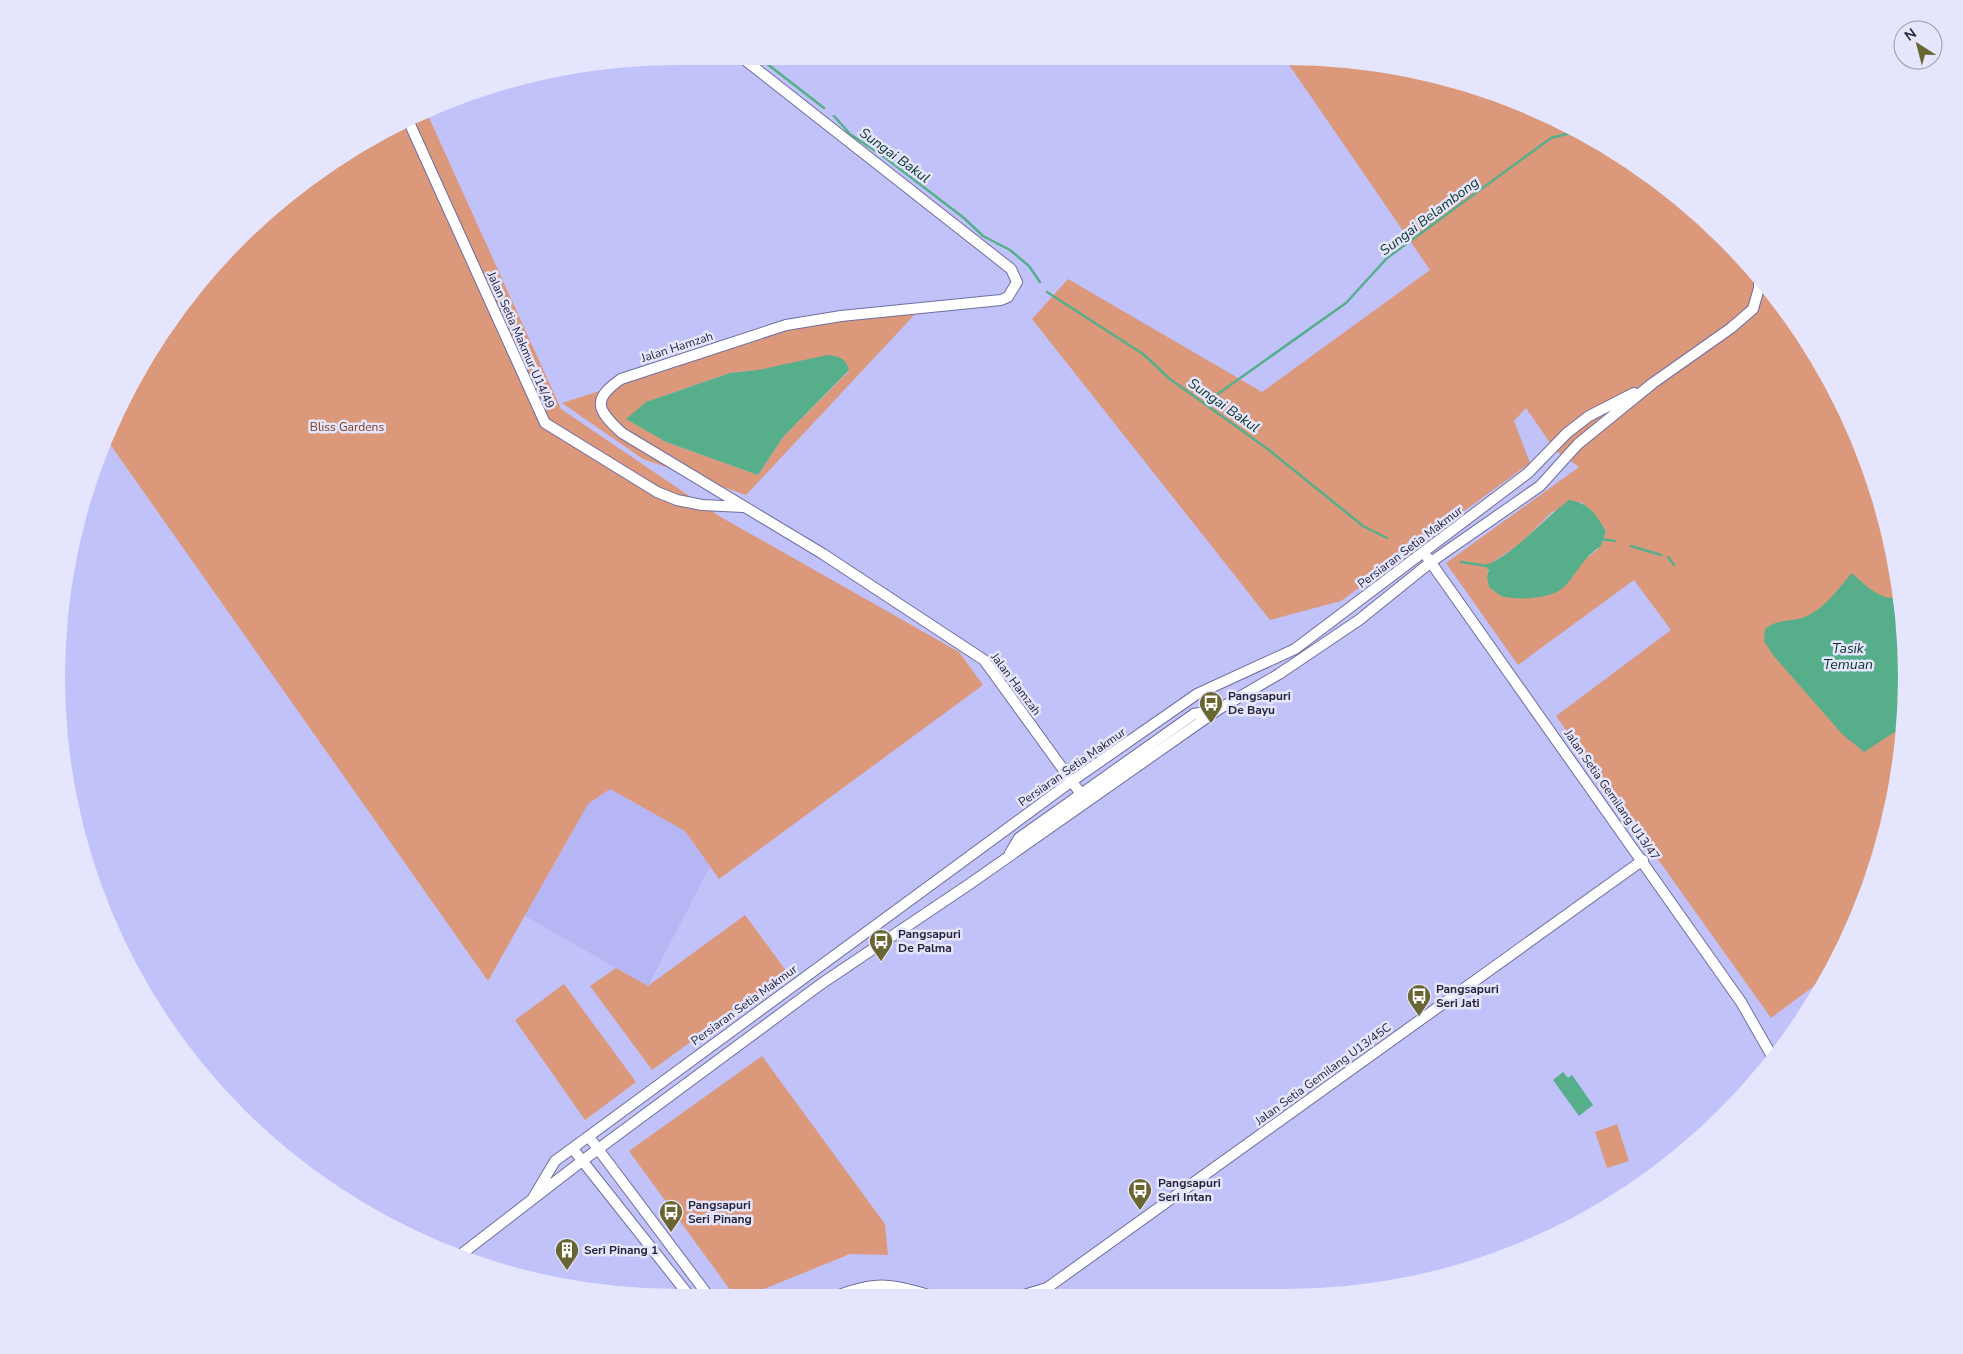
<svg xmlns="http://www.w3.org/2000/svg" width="1963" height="1354" font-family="'Nunito Sans',sans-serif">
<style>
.built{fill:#b6b6f4}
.green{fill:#dc987b;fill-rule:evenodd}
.water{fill:#56af8a}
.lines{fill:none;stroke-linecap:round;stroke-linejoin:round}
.stream{stroke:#56af8a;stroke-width:2.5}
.minor-casing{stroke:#6f6ea0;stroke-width:12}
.minor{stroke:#fff;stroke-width:10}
.labels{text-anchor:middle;stroke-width:5;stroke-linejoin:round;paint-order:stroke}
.street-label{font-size:12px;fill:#26253a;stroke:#e5e6fd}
.park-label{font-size:12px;fill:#803b19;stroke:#e5e6fd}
.poi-label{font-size:12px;font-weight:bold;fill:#26253a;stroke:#e5e6fd;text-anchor:start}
.water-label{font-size:14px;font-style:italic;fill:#093323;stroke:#e5e6fd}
</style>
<rect width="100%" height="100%" fill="#c1c2f9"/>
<!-- built -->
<path class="built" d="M610,789l75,42 25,35 -62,120 -123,-70 63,-112z"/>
<!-- green -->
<path class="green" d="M1283,56l124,12 79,21 110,50 129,99 77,94 58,108 35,116 12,121 -12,121 -36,117 -33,62 -55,41 -215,-302 115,-86 -37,-50 -116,85 -72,-102 133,-96 -24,-17 -29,-42 -12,13 16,42 -189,138 -71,19 -238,-301 36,-40 194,113 168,-122zM1581,502l12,10 13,19 -5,15 -14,12 -100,18 3,-12 29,-19 33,-33z
M426,111l135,298 158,107 240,136 24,33 -264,194 -34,-48 -75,-42 -22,15 -100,177 -383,-544 35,-71 70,-98 122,-107z
M918,311l-172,184 -103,-36 -81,-56 244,-78zM758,370l91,1 -66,66 -25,38 -92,-33 -39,-23 19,-17 84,-29z
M745,915l42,57 -135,98 -62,-84 26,-18 32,18z
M564,984l72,98 -51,38 -70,-100z
M762,1056l123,168 3,31 -38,-1 -108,44h-6l-107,-147z
M1617,1124l12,37 -22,7 -12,-36z"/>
<!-- water -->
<path class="water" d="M827,355c12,1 19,3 22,15l-66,67 -25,38 -92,-33 -40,-23 20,-17 84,-29 28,-3z
M1569,500c21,3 26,14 37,31l-5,15c-16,9 -24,27 -36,40 -12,13 -44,14 -60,11 -6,-1 -11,-7 -16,-10l-2,-11 2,-6 -5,-5c22,-3 64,-50 85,-65z
M1852,573c12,11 29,29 47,24l8,80 -6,54 -8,2 -29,19 -22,-18 -69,-79 -9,-14 1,-12c12,-10 23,-7 37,-11 21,-7 36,-29 50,-45z
M1563,1072l5,6 4,-3 21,30 -14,11 -26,-36z"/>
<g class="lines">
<!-- stream -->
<path class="stream" d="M757,56l67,52
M834,116l16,18 33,22 81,62 19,18 27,14 19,16 11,16
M1047,292l96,62 27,25 99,71 94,76 24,12
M1205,403l141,-100 41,-45 164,-120 27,-7
M1601,539l14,2
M1631,546l30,9
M1668,557l6,8
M1461,562l26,4"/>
<!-- minor casing -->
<g class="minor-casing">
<path id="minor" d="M740,56l271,213 6,13 -9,15 -7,3 -160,16 -55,9 -165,54c-30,21 -24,31 1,54l201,121 161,106 97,134
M408,120l137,303 112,69 20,8 25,5 41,2
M1427,557l314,445 32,56
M1010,853l9,-15 175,-124 21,-4
M589,1137l121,161
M573,1149l118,149
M533,1198l22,-37 517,-380 125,-87 98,-45 233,-176 39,-40 22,-17 45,-23
M459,1256l123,-95 239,-177 150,-101 248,-174 60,-35 80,-54 72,-58 109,-76 38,-42 75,-61 78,-55 22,-19 6,-21v-9
M832,1298c43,-18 62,-15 106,0
M1014,1298l33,-10 596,-428"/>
</g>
<!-- minor -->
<use href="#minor" class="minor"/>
</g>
<!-- icons -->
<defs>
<g id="bus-pin" transform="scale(1.25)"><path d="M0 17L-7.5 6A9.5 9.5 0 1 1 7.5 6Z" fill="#6a6632" stroke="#e5e6fd"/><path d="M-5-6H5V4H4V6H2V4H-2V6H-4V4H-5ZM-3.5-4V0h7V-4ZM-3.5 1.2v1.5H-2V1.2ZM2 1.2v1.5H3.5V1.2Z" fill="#fff"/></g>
<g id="building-pin" transform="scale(1.25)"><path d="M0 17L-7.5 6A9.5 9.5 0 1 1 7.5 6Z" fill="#6a6632" stroke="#e5e6fd"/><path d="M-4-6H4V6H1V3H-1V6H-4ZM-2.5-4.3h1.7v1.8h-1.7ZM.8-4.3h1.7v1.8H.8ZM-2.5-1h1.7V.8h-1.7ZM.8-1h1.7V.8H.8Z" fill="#fff"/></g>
</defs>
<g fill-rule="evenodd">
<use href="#bus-pin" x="1211" y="703"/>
<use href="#bus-pin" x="881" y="941"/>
<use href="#bus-pin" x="1419" y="996"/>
<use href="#bus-pin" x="1140" y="1190"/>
<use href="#bus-pin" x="671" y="1212"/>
<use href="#building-pin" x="567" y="1250"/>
</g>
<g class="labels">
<!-- street labels -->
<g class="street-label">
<text transform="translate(521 340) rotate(66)" y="4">Jalan Setia Makmur U14/49</text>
<text transform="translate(677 347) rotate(-18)" y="4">Jalan Hamzah</text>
<text transform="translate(1410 547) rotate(-37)" y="4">Persiaran Setia Makmur</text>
<text transform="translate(1016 684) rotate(53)" y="4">Jalan Hamzah</text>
<text transform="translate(1072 767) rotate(-35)" y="4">Persiaran Setia Makmur</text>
<text transform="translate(1612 795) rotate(55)" y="4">Jalan Setia Gemilang U13/47</text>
<text transform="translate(744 1005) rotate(-36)" y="4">Persiaran Setia Makmur</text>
<text transform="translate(1323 1074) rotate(-36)" y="4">Jalan Setia Gemilang U13/45C</text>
</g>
<!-- park labels -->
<g class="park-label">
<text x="347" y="431">Bliss Gardens</text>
</g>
<!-- poi labels -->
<g class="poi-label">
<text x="1228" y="700">Pangsapuri<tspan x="1228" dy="14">De Bayu</tspan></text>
<text x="898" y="938">Pangsapuri<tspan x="898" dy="14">De Palma</tspan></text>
<text x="1436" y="993">Pangsapuri<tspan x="1436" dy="14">Seri Jati</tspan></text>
<text x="1158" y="1187">Pangsapuri<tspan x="1158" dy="14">Seri Intan</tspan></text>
<text x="688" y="1209">Pangsapuri<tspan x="688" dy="14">Seri Pinang</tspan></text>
<text x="584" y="1254">Seri Pinang 1</text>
</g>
<!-- water labels -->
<g class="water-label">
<text transform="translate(895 155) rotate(36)" y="5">Sungai Bakul</text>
<text transform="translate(1429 216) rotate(-37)" y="5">Sungai Belambong</text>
<text transform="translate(1224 405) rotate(35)" y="5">Sungai Bakul</text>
<text x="1848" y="653">Tasik<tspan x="1848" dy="16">Temuan</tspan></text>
</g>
</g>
<!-- crop -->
<path d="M0 0H1963V1354H0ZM677 65H1286A612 612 0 0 1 1898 677V677A612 612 0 0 1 1286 1289H677A612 612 0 0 1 65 677V677A612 612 0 0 1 677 65Z" fill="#e5e6fd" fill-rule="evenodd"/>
<!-- north arrow -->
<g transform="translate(1918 45) rotate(324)"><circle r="24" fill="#e5e6fd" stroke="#9999af"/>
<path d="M0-4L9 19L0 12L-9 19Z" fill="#6a6632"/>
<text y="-8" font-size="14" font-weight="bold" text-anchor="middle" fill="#26253a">N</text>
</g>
</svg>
